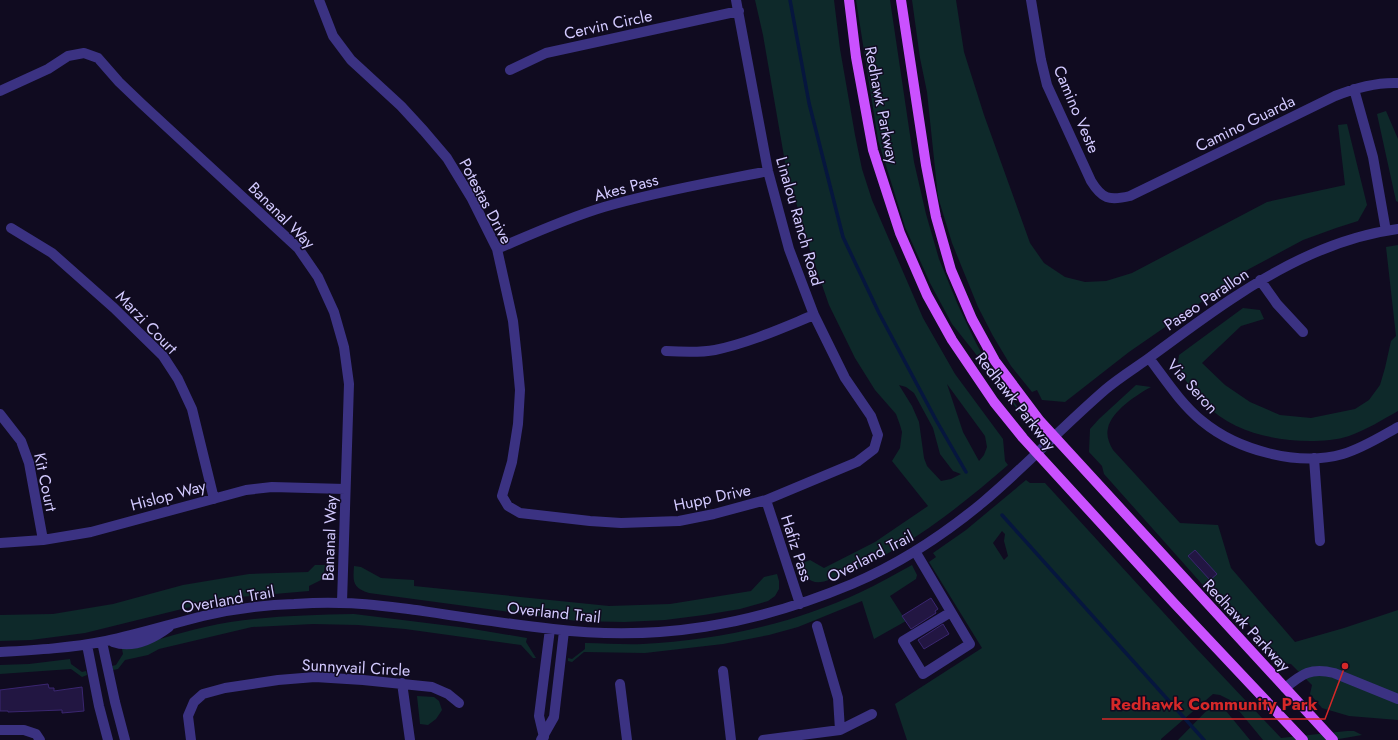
<svg xmlns="http://www.w3.org/2000/svg" width="1398" height="740" font-family="Jost,sans-serif">
<style>
.green{fill:#0e292a;fill-rule:evenodd}
.lines{fill:none;stroke-linecap:round;stroke-linejoin:round}
.stream{stroke:#06163e;stroke-width:3.5}
.building{fill:#221642;stroke:#3a2670}
.minor{stroke:#3b3282;stroke-width:10}
.major{stroke:#ca51ff;stroke-width:10}
.labels{text-anchor:middle;stroke-width:3;stroke-linejoin:round;paint-order:stroke}
.street-label{font-size:16px;fill:#d3caff;stroke:#100b20}
.leader{fill:none;stroke:#d62828;stroke-width:1.5}
.callout-dot{fill:#d62828;stroke:#100b20;stroke-width:1.5}
.callout-label{font-size:17px;text-anchor:middle;font-weight:bold;fill:#d62828;stroke:#100b20;stroke-width:3;stroke-linejoin:round;paint-order:stroke}
</style>
<rect width="100%" height="100%" fill="#100b20"/>
<!-- green -->
<path class="green" d="M755,0h79l6,49 15,86 7,34 10,31 51,118 32,56 48,65 2,22 3,4c-51,44 -103,86 -167,110 -8,3 -20,10 -29,6 -7,-3 -9,-11 -12,-17l10,-4 14,8 51,-26 53,-36 -36,-45 8,-13 2,-16 -2,-7 -4,-11 -21,-24 -20,-32 -26,-53 -19,-55 -24,-82 -23,-133zM947,384l38,52 2,11 -3,8 -5,6 -16,-29zM899,385l7,2 8,6 19,35 7,26 13,17 8,3 -10,5 -10,2 -14,-15 -3,-8 -5,-36 -7,-16z
M856,0h34l24,162 12,52 13,45 19,46 18,38 18,32 34,46h-2l-51,-68 -23,-29 -22,-41 -25,-56 -27,-87z
M912,0h44l8,52 20,63 46,128 14,20 21,14 20,5 21,-1 26,-8 135,-71 78,-17 -7,-60 9,-1 20,81 -9,16 -22,7 -33,12 -54,29 -120,83 -64,50 -23,-2 -5,-10 -5,2 -21,-26 -18,-30 -15,-29 -26,-64 -14,-46 -11,-105 -7,-34z
M1386,111l12,28v63l-2,-1 -19,-87z
M1398,245v166c-16,9 -32,19 -49,25 -11,4 -27,5 -39,5 -40,-1 -77,-9 -106,-38 -10,-10 -18,-23 -27,-34l2,-14 64,-47 17,2 4,9 -23,7 -39,37 23,22 25,17 30,13 31,3 44,-9 14,-9 11,-15 5,-17 6,-27 5,-5 -10,-89z
M1136,385l15,2c-15,8 -39,24 -43,41 -2,8 1,15 5,22l67,73 38,2 13,43 64,74 49,-14 54,-18v110l-49,-4 -27,-8 -12,-14 2,-9 -21,-21 -10,-1 -44,-52h-11l-122,-137 -2,-8 -13,-14 1,-23 9,-10z
M1026,480l4,3h15l150,164 86,91 66,-7h7l8,4 -29,5h-70l-33,-40 -10,-5 -7,-1 -52,45v1h-254l-12,-36 87,-56 -53,-86 7,-5 -3,-4 33,-23zM1002,531l3,3 -1,7 4,15 -4,4 -11,-17z
M315,565h10l-2,14 -14,7v5l-69,6 -54,11 -101,25 -54,7 -31,1v-26l53,-1 60,-10 70,-19 66,-11 59,-2z
M912,565l5,10 -1,4 -26,17 16,25 -32,18 -12,-38 -64,26 -29,8 -46,9 -78,9 -61,-1 -12,10 -4,-1v-3l4,1 13,-10v-6c19,0 39,2 58,1 75,-4 150,-20 218,-52 17,-8 34,-18 51,-27z
M354,566l7,1 20,11 33,2v6l195,20 61,-2 81,-13 13,-14 13,-3 2,7v8l-4,7 -7,5 -28,8 -36,6 -39,5 -41,2 -47,-1 -208,-28c-17,-5 -16,-12 -15,-27z
M354,614l113,14 60,10 -1,4 10,16h-3l-12,-13 -116,-16 -47,-4 -45,-1 -61,3 -93,22 -11,6 -23,5 -7,9 -5,1 -1,-4 4,-1 7,-11 -1,-5c28,-6 55,-16 83,-22 49,-11 99,-12 149,-13z
M70,659l1,5 11,8 4,-1 1,4 -5,2 -11,-8 -71,5v-9l29,-1z
M417,696l17,1 5,4 3,9 -6,9 -8,6 -8,-1z
M1217,700l33,40h-72z"/>
<g class="lines">
<!-- stream -->
<path class="stream" d="M790,0l19,103 34,134 36,76 57,107 30,52
M1002,515l202,225"/>
</g>
<!-- building -->
<path class="building" d="M1195,550l22,24 -7,6 -22,-24z
M931,598l7,11 -3,2 1,2 -25,16 -9,-13z
M943,624l6,10 -25,15 -6,-9z
M48,684l1,4h5v3l28,-4 2,24 -22,2v-3l-54,2v-1h-8v-21z"/>
<g class="lines">
<!-- minor -->
<path class="minor" d="M319,0l14,36 18,24 50,46 23,25 23,27 25,41 25,50 16,72 4,37 3,32 -2,34 -6,38 -10,34 6,10 12,7 70,8 31,2 58,-2 35,-7 52,-14 91,-38 17,-13 4,-14 -7,-19 -26,-38 -31,-63 -25,-66 -21,-78 -32,-171
M1031,0l10,60 6,25 44,96c11,18 18,20 39,15l205,-100c20,-8 41,-14 63,-13
M510,70l36,-17 193,-42
M1354,89l19,68 13,74
M0,91l48,-22 20,-13 16,-3 14,5 21,24 23,22 156,144 20,29 16,35 10,35 5,37 -7,218
M11,228l41,25 62,55 49,48 15,23 14,30 22,90
M497,249c35,-15 70,-31 107,-42 54,-16 110,-25 164,-36
M1260,280l17,24 26,28
M666,351c16,1 33,2 49,-1 34,-7 67,-22 99,-35
M1149,358c16,21 32,46 53,63 35,29 96,46 141,33 20,-6 37,-17 55,-27
M0,414l21,27 8,22 14,77
M1314,458l6,83
M766,500l34,104
M0,543l43,-3 48,-8 155,-42 26,-3 73,2
M915,551l55,93 -47,30 -20,-33 48,-29
M817,626l21,72 2,32
M102,642l13,60 10,38
M113,642c20,7 40,-3 56,-15
M87,645l12,61 9,34
M0,652c36,-2 71,-4 106,-11 33,-7 65,-17 97,-25 30,-7 61,-11 91,-12 15,-1 31,-2 46,-1 25,0 51,4 76,7 46,7 91,14 137,19 105,13 201,-4 299,-45 47,-20 90,-48 130,-81 43,-36 81,-77 124,-114 13,-11 29,-21 43,-31 27,-20 54,-40 81,-58 51,-34 107,-63 168,-71
M723,671l8,69
M402,683l8,57
M620,684l7,56
M1285,688c17,-14 26,-21 49,-15l64,26
M0,730h24l12,4 4,6
M544,737l-5,-21 11,-87
M191,740l-3,-24 6,-14 9,-8 22,-6 53,-8 37,-3 48,3 69,7 16,7 11,9
M541,740l13,-23 10,-86
M763,740l77,-10 32,-16"/>
<!-- major -->
<path class="major" d="M849,0l7,57 17,93 27,83 27,62 25,45 42,62 29,36 150,164 130,138
M901,0l25,165 10,52 15,53 21,49 23,42 45,60 293,319"/>
</g>
<g class="labels">
<!-- street labels -->
<g class="street-label">
<text transform="translate(608 24) rotate(-12)" y="6">Cervin Circle</text>
<text transform="translate(882 105) rotate(79)" y="6">Redhawk Parkway</text>
<text transform="translate(1077 109) rotate(67)" y="6">Camino Veste</text>
<text transform="translate(1245 123) rotate(-26)" y="6">Camino Guarda</text>
<text transform="translate(626 187) rotate(-15)" y="6">Akes Pass</text>
<text transform="translate(486 201) rotate(62)" y="6">Potestas Drive</text>
<text transform="translate(282 215) rotate(45)" y="6">Bananal Way</text>
<text transform="translate(800 221) rotate(74)" y="6">Linalou Ranch Road</text>
<text transform="translate(1206 299) rotate(-34)" y="6">Paseo Parallon</text>
<text transform="translate(147 322) rotate(46)" y="6">Marzi Court</text>
<text transform="translate(1193 386) rotate(48)" y="6">Via Seron</text>
<text transform="translate(1016 401) rotate(52)" y="6">Redhawk Parkway</text>
<text transform="translate(46 482) rotate(78)" y="6">Kit Court</text>
<text transform="translate(168 495) rotate(-15)" y="6">Hislop Way</text>
<text transform="translate(712 497) rotate(-12)" y="6">Hupp Drive</text>
<text transform="translate(329 538) rotate(-88)" y="6">Bananal Way</text>
<text transform="translate(797 548) rotate(72)" y="6">Hafiz Pass</text>
<text transform="translate(870 556) rotate(-27)" y="6">Overland Trail</text>
<text transform="translate(228 599) rotate(-10)" y="6">Overland Trail</text>
<text transform="translate(554 612) rotate(6)" y="6">Overland Trail</text>
<text transform="translate(1247 625) rotate(47)" y="6">Redhawk Parkway</text>
<text transform="translate(356 667) rotate(3)" y="6">Sunnyvail Circle</text>
</g>
</g>
<!-- callouts -->
<path class="leader" d="M1345 666L1325 719H1102"/>
<circle class="callout-dot" cx="1345" cy="666" r="4"/>
<g class="callout-label">
<text x="1214" y="710">Redhawk Community Park</text>
</g>
</svg>
